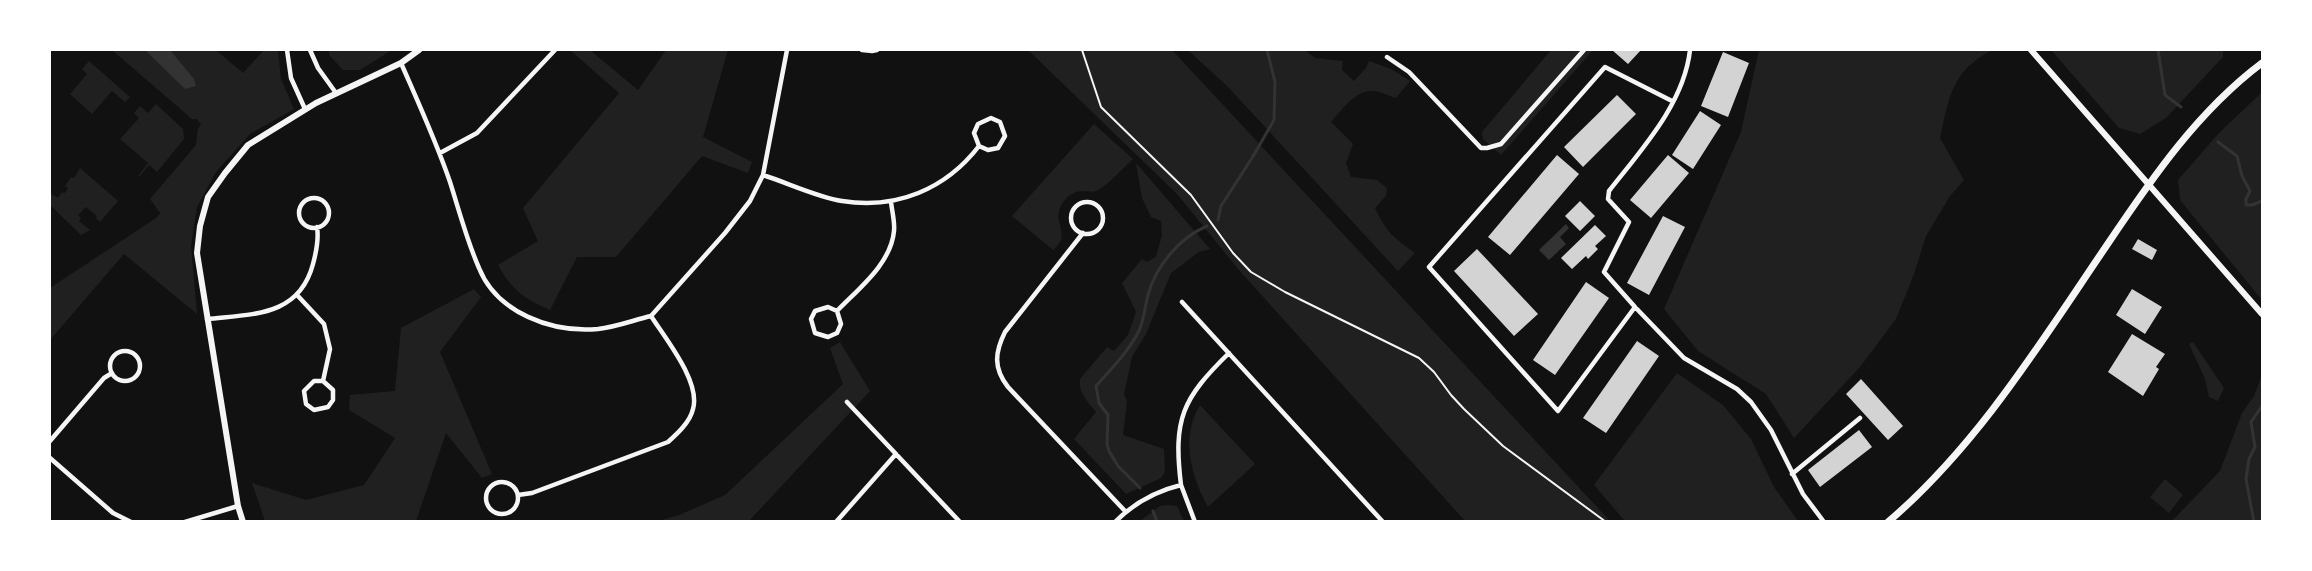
<svg xmlns="http://www.w3.org/2000/svg" width="2312" height="571" font-family="Spectral,serif">
<style>
.green{fill:#202020}
.water{fill:#333}
.lines{fill:none;stroke-linecap:round;stroke-linejoin:round}
.stream{stroke:#333;stroke-width:3}
.building{fill:#d3d3d3}
.path{stroke:#f5f5f5;stroke-width:2}
.minor{stroke:#f5f5f5;stroke-width:4.5}
.tertiary{stroke:#f5f5f5;stroke-width:6}
.secondary{stroke:#f5f5f5;stroke-width:7}
</style>
<rect width="100%" height="100%" fill="#111"/>
<!-- green -->
<path class="green" d="M112,50h104l27,23 21,-23h14l3,29 13,30 -44,25 -34,38 -19,35 -6,39 6,68 -73,-60 -74,86v-52l106,-70 4,-5 -10,-14 46,-54 2,-17 3,-3 -4,-6h-5z
M329,50h63l-32,20h-17l-14,-15z
M666,50h62l-25,87 49,25 -4,11 -46,-17 -86,101h-39l-27,53c-26,-11 -38,-20 -52,-45l40,-24 -15,-33 96,-115 -48,-42h20l47,39z
M1028,50h144l438,471h-145l-226,-251 -62,-76z
M1188,50h117l10,8 28,3 -1,9 12,11 12,-13 3,-7 22,8 19,12 -14,17c-7,-2 -16,-7 -23,-7 -18,-1 -31,19 -42,31l22,22 -7,19 5,14 26,3 10,8 -1,8 -11,12c11,24 19,30 40,45l-17,18 -170,-184z
M1551,50h42l-92,105 -18,-16 -1,-7z
M1759,50h234c-41,20 -44,47 -53,88l24,42 -14,16 -24,40 -12,38 -18,45 -36,48 -66,71 -28,-44 -68,-43 -34,-42 77,-177z
M2051,50h172v7l-57,61 -26,16 -21,-6z
M89,61l41,36 -5,5 -13,-11 -20,23 -22,-20 17,-20 -5,-5z
M2262,92v208l-82,-100 -2,-20 40,-46z
M156,104l27,25 1,10 -27,33 -8,-7 -10,12 -1,-1 10,-13 -28,-24 19,-21 -5,-5 6,-7 8,7z
M1094,124l39,35c-10,9 -24,25 -35,31 -9,5 -21,-5 -34,11 -16,21 10,32 -11,49l-41,-34z
M1136,163l74,86 -11,3 -28,21 -25,61 -14,23 -8,37 3,7 -4,34 41,14 1,23 -4,6 -35,16 -52,-55 22,-27c-8,-10 -18,-19 -16,-33l27,-32 7,4 14,-16 8,-23 -14,-29 20,-24 5,3 9,-5 6,-22 -1,-14 -10,-4 -9,-19z
M80,168l38,33 -18,21 -4,-4 1,-2 -11,-9 -8,8 3,3 -2,3 11,9 -9,5 -31,-30v-12l8,5 4,-6 3,1 3,-5 -3,-2 6,-9 3,1z
M474,289l7,8 -41,55 52,122 -10,4 -36,-45 -30,88h-151l-13,-38 54,17 58,-15 31,-47 -46,-28 1,-15 45,-4 6,-63z
M840,342l30,49 -121,130 -94,1 24,-7 46,-20 118,-111 -13,-36z
M2193,342l31,46 -6,13 -9,-4 -4,-18 -16,-35z
M1677,373l46,32 28,34 23,48 24,34h-173l-31,-36z
M2262,375v146h-90l48,-50 22,-58 12,-17z
M1200,405l55,59 -47,43c-17,-31 -28,-69 -8,-102z
M2165,479l18,16 -14,18 -19,-16z
M1170,505l7,1 7,15h-44l20,-15z"/>
<!-- water -->
<path class="water" d="M145,50h25l24,29 2,7 -11,3z
M1566,224l3,4 -9,9 6,7 -17,16 -10,-10z"/>
<g class="lines">
<!-- stream -->
<path class="stream" d="M2158,50l7,45 16,12
M2218,142l19,14 5,20 8,15 -4,8v6h6l10,-4
M1218,220l3,-14 31,-48 22,-38 1,-38 -8,-32
M1140,488l-22,-22 -9,-15 -2,-7 1,-29 -9,-12 -3,-17c16,-18 32,-34 43,-55 5,-11 6,-25 9,-36 8,-29 31,-57 59,-69
M1153,511l4,11
M2254,522l-8,-43 3,-20 6,-12 -4,-25 11,-16"/>
</g>
<!-- building -->
<path class="building" d="M1612,50h29l-13,14z
M1723,52l26,11 -21,54 -27,-11z
M1617,95l19,19 -53,53 -19,-20z
M1700,111l21,14 -28,44 -21,-14z
M1557,155l22,19 -69,81 -22,-18z
M1668,155l21,18 -38,45 -21,-18z
M1580,201l15,15 -15,15 -15,-15z
M1663,216l22,11 -36,68 -22,-12z
M1595,225l11,11 -11,10 3,3 -10,10 -2,-3 -14,13 -11,-11z
M2138,239l19,11 -5,10 -20,-11z
M1477,249l61,65 -24,22 -60,-65z
M1586,282l23,16 -54,77 -22,-15z
M2132,289l30,18 -17,27 -29,-19z
M2132,334l33,20 -9,13 3,2 -16,27 -35,-24z
M1637,341l22,15 -53,77 -23,-15z
M1861,379l42,47 -15,14 -42,-46z
M1859,430l13,17 -52,40 -12,-17z"/>
<g class="lines">
<!-- path -->
<path class="path" d="M1082,50l19,57 90,88 42,58 18,19 34,20 134,66 15,14 17,23 13,14 39,37 103,76"/>
<!-- minor -->
<path class="minor" d="M287,50l4,28 14,31
M310,50l8,18 18,25
M862,50l10,1 5,-1
M1690,50c-6,54 -49,100 -81,141l-1,8 21,23 -25,50 31,35 49,51 53,31 14,13 20,28 32,64 21,28
M1387,57l22,15 72,76h6l14,-4 83,-94
M401,63c17,39 35,78 49,119 9,28 17,59 29,86 18,45 73,65 119,61 18,-2 36,-9 53,-13 14,22 50,66 42,93 -3,13 -15,24 -25,33l-136,51 -14,2
M440,153l37,-20 78,-83
M763,175c25,8 54,22 79,26 54,9 104,-12 137,-55l9,4 10,-2 7,-12 -5,-14 -9,-4 -13,6 -4,9 5,13
M299 213a15 15 0 1 1 30 0a15 15 0 1 1-30 0Z
M1071 218a16 16 0 1 1 32 0a16 16 0 1 1-32 0Z
M1083,233l-78,99c-10,20 -12,36 3,55l117,124
M298,296l26,28 6,25 -7,32h-9l-10,10 2,13 8,6 14,-3 5,-7v-10l-10,-9
M1182,302l201,220
M1635,307l-77,104 -129,-144 176,-200 67,34
M837,311l4,13 -4,9 -9,4 -13,-4 -4,-14 4,-8 13,-4 9,4c21,-22 54,-47 57,-80 1,-9 -2,-20 -3,-29
M651,316l74,-83 25,-32 13,-26 24,-125
M207,319c45,-5 92,-2 106,-55 3,-11 6,-25 4,-37
M110 366a15 15 0 1 1 30 0a15 15 0 1 1-30 0Z
M847,402l113,120
M50,441l54,-63 8,-5
M50,458l63,55 18,9
M1792,474l68,-56
M486 498a16 16 0 1 1 32 0a16 16 0 1 1-32 0Z
M1181,485l14,37
M185,522l53,-16
M836,522l60,-68
M1115,522c18,-18 41,-31 66,-37 -8,-66 1,-86 48,-132"/>
<!-- tertiary -->
<path class="tertiary" d="M2031,50l231,264
M243,522l-5,-16 -41,-253 3,-27 8,-29 17,-24 23,-28 68,-42 85,-40 18,-13"/>
<!-- secondary -->
<path class="secondary" d="M1888,522c90,-77 153,-180 219,-277 45,-67 91,-134 155,-182"/>
</g>
<!-- border -->
<rect width="2312" height="571" fill="none" stroke="#ffffff" stroke-width="102"/>
</svg>
